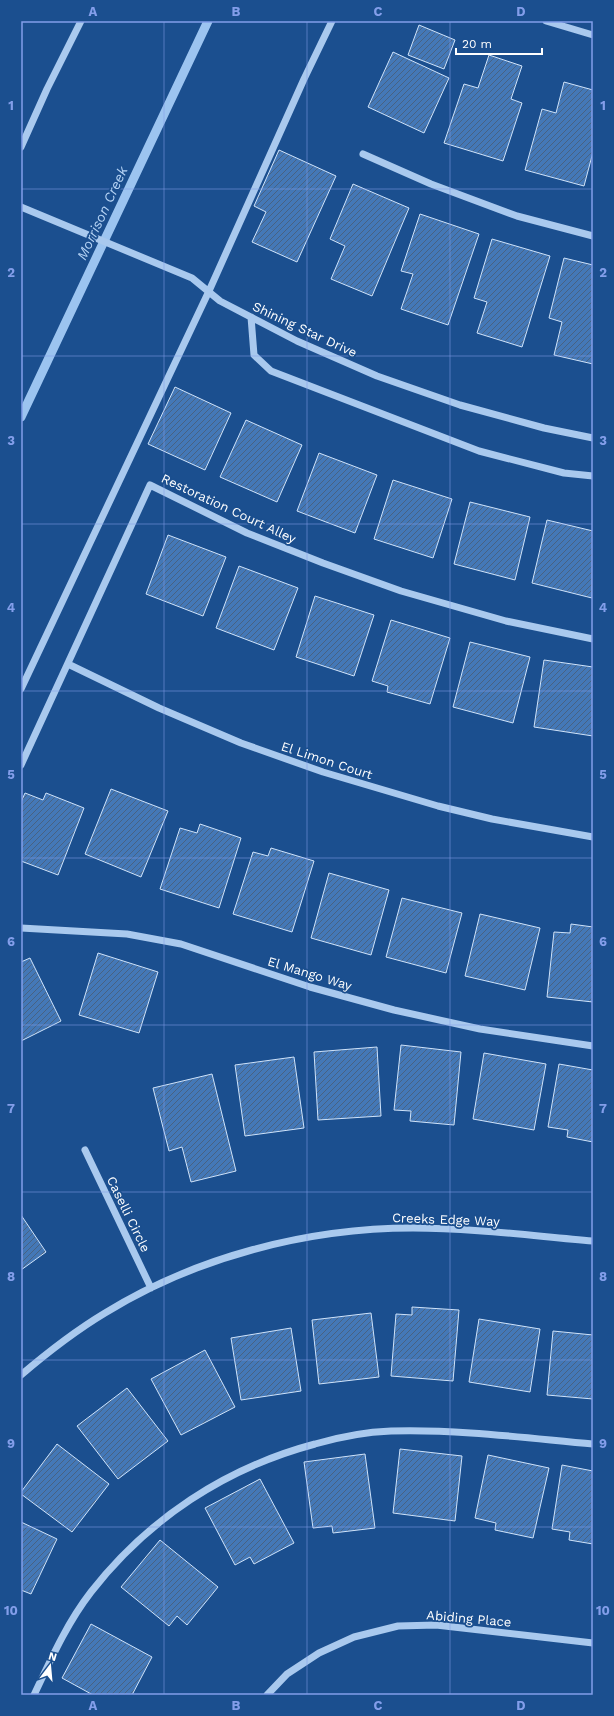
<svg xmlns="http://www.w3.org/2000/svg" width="614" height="1716" font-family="'Work Sans',sans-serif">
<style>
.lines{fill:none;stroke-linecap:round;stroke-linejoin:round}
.stream{stroke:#9cc4f0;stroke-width:9}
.building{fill:url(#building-hatch);stroke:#cfe3fa}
.minor{stroke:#a9c9ee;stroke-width:7}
.grid{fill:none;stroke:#839eea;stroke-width:1;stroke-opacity:0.55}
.labels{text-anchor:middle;stroke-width:3.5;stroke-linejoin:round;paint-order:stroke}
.street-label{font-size:13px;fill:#fff;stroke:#1b4f8f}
.water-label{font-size:14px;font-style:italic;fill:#b5d3f5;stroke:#1b4f8f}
.neatline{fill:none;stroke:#839eea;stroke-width:1.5}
.grid-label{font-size:13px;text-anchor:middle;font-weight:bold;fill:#839eea}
</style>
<defs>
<pattern id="building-hatch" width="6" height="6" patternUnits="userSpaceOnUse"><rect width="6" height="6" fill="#4478b7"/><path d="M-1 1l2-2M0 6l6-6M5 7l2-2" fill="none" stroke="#486282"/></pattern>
</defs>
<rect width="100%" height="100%" fill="#1b4f8f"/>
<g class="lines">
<!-- stream -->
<path class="stream" d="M21,417l187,-396"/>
</g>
<!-- building -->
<path class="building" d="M419,25l36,15 -11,29 -36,-14z
M393,52l56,26 -25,55 -56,-26z
M489,55l33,11 -11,33 11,4 -19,58 -59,-18 20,-59 14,4z
M564,82l29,8v62l-9,34 -59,-16 17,-61 14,4z
M279,150l57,26 -39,86 -45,-20 14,-30 -12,-6z
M353,184l56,24 -37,88 -41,-17 14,-33 -15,-7z
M420,214l59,20 -31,91 -47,-16 12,-35 -12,-3z
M492,239l58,17 -28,91 -45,-14 10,-31 -13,-4z
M564,258l29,7v99l-39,-9 8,-33 -13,-4z
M175,387l56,26 -26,57 -57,-26z
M246,420l56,25 -25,57 -57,-25z
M319,453l58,22 -22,58 -58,-22z
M393,480l59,19 -19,59 -59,-19z
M470,502l60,15 -15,63 -61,-16z
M547,520l46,11 -1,67 -60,-15z
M168,535l58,22 -23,59 -57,-22z
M239,566l59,22 -24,62 -58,-22z
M315,596l59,19 -20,61 -58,-19z
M391,620l59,18 -20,66 -43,-12 1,-6 -16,-5z
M470,642l60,15 -17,66 -60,-16z
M544,660l49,7v69l-59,-9z
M111,789l57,22 -27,66 -56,-23z
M25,793l18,7 3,-7 38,15 -26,67 -37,-14v-59z
M200,824l41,14 -22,70 -59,-19 20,-61 17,5z
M271,848l43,13 -22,71 -59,-18 20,-62 15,4z
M329,873l60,17 -18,65 -60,-17z
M402,898l60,15 -16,60 -60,-16z
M480,914l60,14 -15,62 -60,-14z
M571,924l22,3v75l-46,-5 7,-65 16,1z
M98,953l60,19 -19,61 -60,-18z
M30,958l31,63 -40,20v-79z
M401,1045l60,7 -7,73 -44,-4 1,-10 -17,-1z
M377,1047l4,69 -63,4 -4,-68z
M484,1053l62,11 -12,66 -61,-11z
M294,1057l10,71 -59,8 -10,-71z
M559,1064l34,6v72l-26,-5 1,-7 -20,-3z
M212,1074l24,97 -45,11 -9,-35 -13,4 -16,-63z
M21,1215l25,37 -25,18z
M412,1307l47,3 -6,71 -62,-5 5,-62 16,1z
M371,1313l8,64 -60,7 -7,-64z
M479,1319l61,10 -10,63 -61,-10z
M291,1328l10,63 -60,9 -10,-62z
M553,1331l40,4v64l-46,-4z
M205,1350l30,57 -54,28 -30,-56z
M127,1388l41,53 -50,38 -41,-53z
M57,1444l52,40 -37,48 -51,-38v-2z
M400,1449l62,7 -7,65 -62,-8z
M365,1454l10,74 -42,5 -1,-7 -19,2 -9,-66z
M488,1455l61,13 -16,70 -38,-8 1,-7 -21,-5z
M562,1465l31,6v73l-24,-4 1,-8 -18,-3z
M260,1479l34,64 -40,21 -4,-7 -15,8 -30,-57z
M21,1522l36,17 -26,55 -10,-4z
M160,1540l58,47 -31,38 -10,-9 -8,10 -48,-39z
M91,1624l61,33 -20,38h-39l-31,-17z"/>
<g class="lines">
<!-- minor -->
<path class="minor" d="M546,21l47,14
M21,147l26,-58 34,-68
M363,154l68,30 86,32 76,20
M21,207l171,71 28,23 77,40 80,35 83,29 84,23 49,10
M251,317l3,38 17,16 208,80 85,22 29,3
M68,664l91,44 82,35 82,29 115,34 54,13 101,18
M21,689l188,-398 95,-212 28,-58
M21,765l129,-280 97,48 76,30 78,28 105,30 87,18
M21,928l106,6 54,10 129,43 84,23 86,19 113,17
M85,1150l66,138
M21,1375c27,-23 54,-44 84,-62 91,-56 202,-85 308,-85 60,0 120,8 180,13
M34,1695c17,-36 33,-72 57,-103 57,-73 134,-124 224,-148 24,-7 50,-12 76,-13 67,-2 135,7 202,13
M267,1695l20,-21 32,-21 35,-16 44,-11 38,-1 157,18"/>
</g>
<!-- grid -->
<path class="grid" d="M164,21v1674M307,21v1674M450,21v1674M21,189h572M21,356h572M21,524h572M21,691h572M21,858h572M21,1025h572M21,1192h572M21,1360h572M21,1527h572"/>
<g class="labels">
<!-- street labels -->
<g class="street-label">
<text transform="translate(305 329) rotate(25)" y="5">Shining Star Drive</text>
<text transform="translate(229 508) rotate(25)" y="5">Restoration Court Alley</text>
<text transform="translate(327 760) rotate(18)" y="5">El Limon Court</text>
<text transform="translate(310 973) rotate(17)" y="5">El Mango Way</text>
<text transform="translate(129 1214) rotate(64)" y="5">Caselli Circle</text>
<text transform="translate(446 1219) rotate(2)" y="5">Creeks Edge Way</text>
<text transform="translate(469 1618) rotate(5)" y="5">Abiding Place</text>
</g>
<!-- water labels -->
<g class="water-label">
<text transform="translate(102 213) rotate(-65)" y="5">Morrison Creek</text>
</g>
</g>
<!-- border -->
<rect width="614" height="1716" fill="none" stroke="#1b4f8f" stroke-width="44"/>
<!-- north arrow -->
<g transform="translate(50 1666) rotate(16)" stroke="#1b4f8f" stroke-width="3" paint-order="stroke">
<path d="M0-3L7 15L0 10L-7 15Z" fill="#ffffff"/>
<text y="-6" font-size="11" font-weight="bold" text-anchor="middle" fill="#ffffff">N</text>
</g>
<!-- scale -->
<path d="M456 48v6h86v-6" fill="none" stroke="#ffffff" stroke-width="2"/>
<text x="462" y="48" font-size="12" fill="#ffffff" stroke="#1b4f8f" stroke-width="3" paint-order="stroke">20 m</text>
<rect x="22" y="22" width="570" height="1672" class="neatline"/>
<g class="grid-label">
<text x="93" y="16">A</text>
<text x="236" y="16">B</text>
<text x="378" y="16">C</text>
<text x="521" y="16">D</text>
<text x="11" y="110">1</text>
<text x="603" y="110">1</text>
<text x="11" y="277">2</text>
<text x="603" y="277">2</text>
<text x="11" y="445">3</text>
<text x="603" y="445">3</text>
<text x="11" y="612">4</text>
<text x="603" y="612">4</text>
<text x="11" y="779">5</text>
<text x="603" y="779">5</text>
<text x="11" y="946">6</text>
<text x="603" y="946">6</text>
<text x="11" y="1113">7</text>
<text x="603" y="1113">7</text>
<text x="11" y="1281">8</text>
<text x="603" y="1281">8</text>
<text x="11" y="1448">9</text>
<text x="603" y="1448">9</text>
<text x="11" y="1615">10</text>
<text x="603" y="1615">10</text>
<text x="93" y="1710">A</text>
<text x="236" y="1710">B</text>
<text x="378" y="1710">C</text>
<text x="521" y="1710">D</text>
</g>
</svg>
